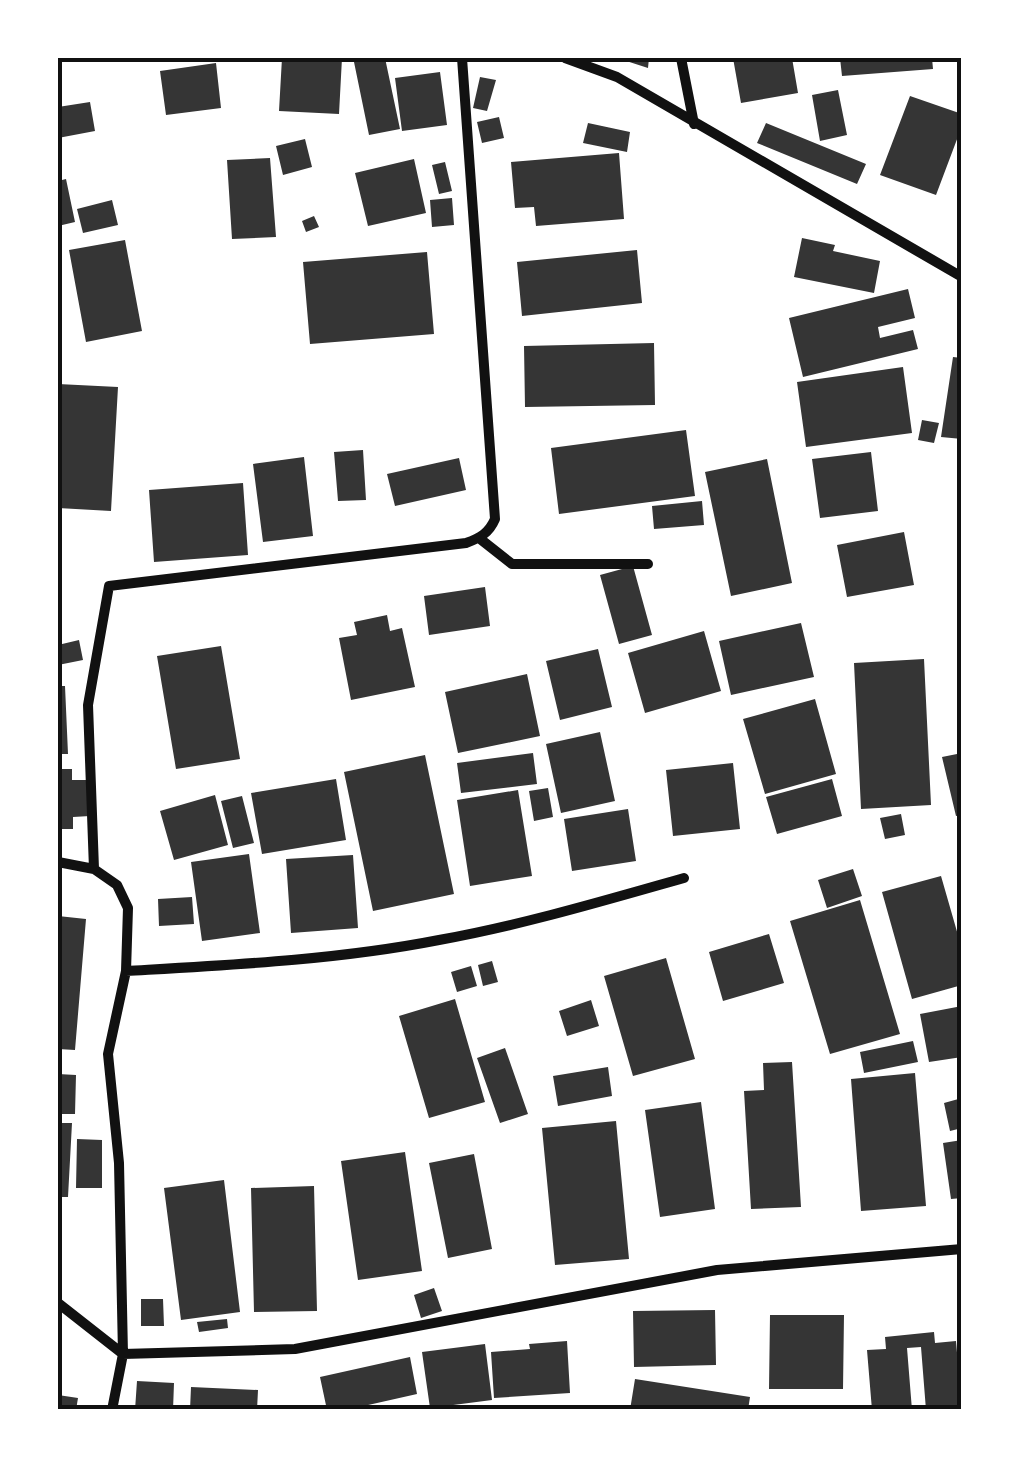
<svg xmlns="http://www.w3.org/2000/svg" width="1019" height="1467" font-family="Lora,serif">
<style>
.building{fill:#353535}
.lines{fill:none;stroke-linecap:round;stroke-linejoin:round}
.minor{stroke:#111;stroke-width:10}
.neatline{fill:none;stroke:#111;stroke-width:4}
</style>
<rect width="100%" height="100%" fill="#fff"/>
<!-- building -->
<path class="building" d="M282,58h60l-3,56 -60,-3z
M375,58h10l15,71 -31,6 -15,-73z
M617,58h32l-1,10z
M733,58h59l6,35 -57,10z
M840,58h92l1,11 -91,7z
M216,63l5,45 -55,7 -6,-44z
M440,72l7,53 -45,6 -7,-53z
M480,77l16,3 -9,31 -14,-3z
M838,90l9,45 -27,6 -8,-46z
M910,96l52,18v12l-26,69 -56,-20z
M90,102l5,29 -37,7v-31z
M499,117l5,21 -22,5 -5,-21z
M588,123l42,9 -3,20 -44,-9z
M766,123l100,41 -9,20 -100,-41z
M305,139l7,28 -29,8 -7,-29z
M619,153l5,66 -88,7 -2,-19 -19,1 -4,-46z
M270,158l6,79 -44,2 -5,-79z
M414,159l12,54 -58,13 -13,-53z
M445,162l7,29 -13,3 -7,-29z
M66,179l9,43 -17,4v-45z
M452,198l2,27 -22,2 -2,-27z
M112,200l6,25 -35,8 -6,-24z
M314,216l5,11 -13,5 -4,-11z
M802,238l33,7 -2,6 47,10 -6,32 -80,-16z
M125,240l17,91 -56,11 -17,-92z
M637,250l5,53 -120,13 -5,-54z
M427,252l7,82 -124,10 -7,-82z
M908,289l7,29 -37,9 2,11 33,-8 5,19 -115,28 -14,-59z
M654,343l1,62 -130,2 -1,-61z
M953,357l9,1v81l-21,-2z
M903,367l9,66 -106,14 -9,-65z
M58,384l60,3 -7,124 -53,-3z
M922,420l17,3 -5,20 -16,-3z
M686,430l9,66 -136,18 -8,-66z
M363,450l3,50 -28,1 -4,-49z
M871,452l7,59 -58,7 -8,-59z
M304,457l9,79 -50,6 -10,-78z
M459,458l7,32 -71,16 -8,-32z
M767,459l25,124 -61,13 -26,-124z
M243,483l5,72 -94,7 -5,-72z
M702,501l2,24 -50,4 -2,-23z
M904,532l10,53 -67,12 -10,-52z
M633,566l19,69 -33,9 -19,-69z
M485,587l5,39 -61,9 -5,-39z
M387,615l3,16 12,-3 13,59 -64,13 -12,-62 18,-3 -3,-13z
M801,623l13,54 -83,18 -12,-54z
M704,631l17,60 -76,22 -17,-60z
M79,640l4,20 -25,5v-20z
M221,646l19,113 -64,10 -19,-113z
M598,649l14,58 -52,13 -14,-59z
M924,659l7,146 -70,4 -7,-146z
M527,674l13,62 -82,17 -13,-61z
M58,686h7l3,68h-10z
M815,699l21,75 -71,20 -22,-75z
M600,732l15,69 -54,12 -15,-69z
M533,753l4,31 -76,9 -4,-30z
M962,753v62l-6,1 -14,-59z
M425,755l29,139 -81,17 -29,-139z
M733,763l7,66 -67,7 -7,-66z
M58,769h14v11h18v36l-17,1v12h-15z
M336,779l10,61 -84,14 -11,-61z
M832,779l10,37 -65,18 -11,-37z
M548,788l5,29 -19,4 -5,-30z
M518,790l14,86 -62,10 -13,-86z
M215,795l13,50 -54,15 -14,-49z
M242,796l12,47 -21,5 -12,-47z
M628,809l8,52 -64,10 -8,-52z
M901,814l4,21 -20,4 -5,-21z
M249,854l11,79 -58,8 -11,-79z
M353,855l5,73 -67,5 -5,-74z
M853,869l9,27 -35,12 -9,-28z
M941,876l21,73v36l-50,14 -30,-107z
M192,897l2,27 -35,2 -1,-27z
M860,900l40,134 -70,20 -40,-133z
M58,916l28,3 -11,131 -17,-1z
M769,934l15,49 -61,18 -14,-49z
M666,958l29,101 -62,17 -29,-100z
M492,961l6,21 -15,4 -5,-21z
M471,966l6,20 -20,6 -6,-20z
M455,999l30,103 -56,16 -30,-102z
M591,1000l8,26 -32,10 -8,-25z
M962,1006v51l-33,5 -9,-48z
M913,1041l5,21 -54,11 -4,-21z
M505,1048l23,66 -28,9 -23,-65z
M792,1062l9,145 -50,2 -7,-118 20,-1 -1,-27z
M608,1067l4,29 -54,10 -5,-30z
M915,1073l11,133 -65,5 -10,-132z
M58,1074l18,1 -1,39h-17z
M962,1098v30l-12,3 -6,-28z
M701,1102l14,107 -55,8 -15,-107z
M616,1121l13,138 -74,6 -13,-137z
M58,1123h14l-4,74h-10z
M77,1139l25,1v48h-26z
M962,1140v58l-11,1 -8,-56z
M405,1152l17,119 -64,9 -17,-119z
M474,1154l18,95 -44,9 -19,-95z
M224,1180l16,132 -59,8 -17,-132z
M314,1186l3,125 -63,1 -3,-124z
M434,1288l8,23 -21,7 -7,-23z
M141,1299h22l1,27h-23z
M715,1310l1,55 -82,2 -1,-56z
M770,1315h74l-1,74h-74z
M227,1319l1,9 -29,4 -2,-10z
M934,1332l1,11 21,-2 6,69h-36l-5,-63 -14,1 5,62h-40l-5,-60 19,-1 -1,-12z
M567,1341l3,52 -76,5 -3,-46 39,-3 -1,-5z
M485,1344l7,56 -62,8 -8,-56z
M410,1357l7,37 -71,16h-19l-7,-33z
M635,1379l115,18 -2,13h-118z
M137,1381l37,2 -1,27h-38z
M191,1387l67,3 -1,20h-67z
M58,1395l20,3 -2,12h-18z"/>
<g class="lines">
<!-- minor -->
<path class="minor" d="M565,58l52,19 345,200
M681,58l13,66
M479,538l33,26h136
M58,862l36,7 23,16 11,23 -2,63 -18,83 11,109 4,191 -11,56
M94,869l-6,-164 21,-119 357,-43c14,-5 23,-10 29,-24l-33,-461
M126,971c104,-6 211,-11 313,-31 83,-15 164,-39 245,-62
M58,1303l65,51 172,-5 422,-79 245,-21"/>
</g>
<!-- border -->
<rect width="1019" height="1467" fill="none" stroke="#ffffff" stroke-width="120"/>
<rect x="60" y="60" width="899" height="1347" class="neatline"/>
</svg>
